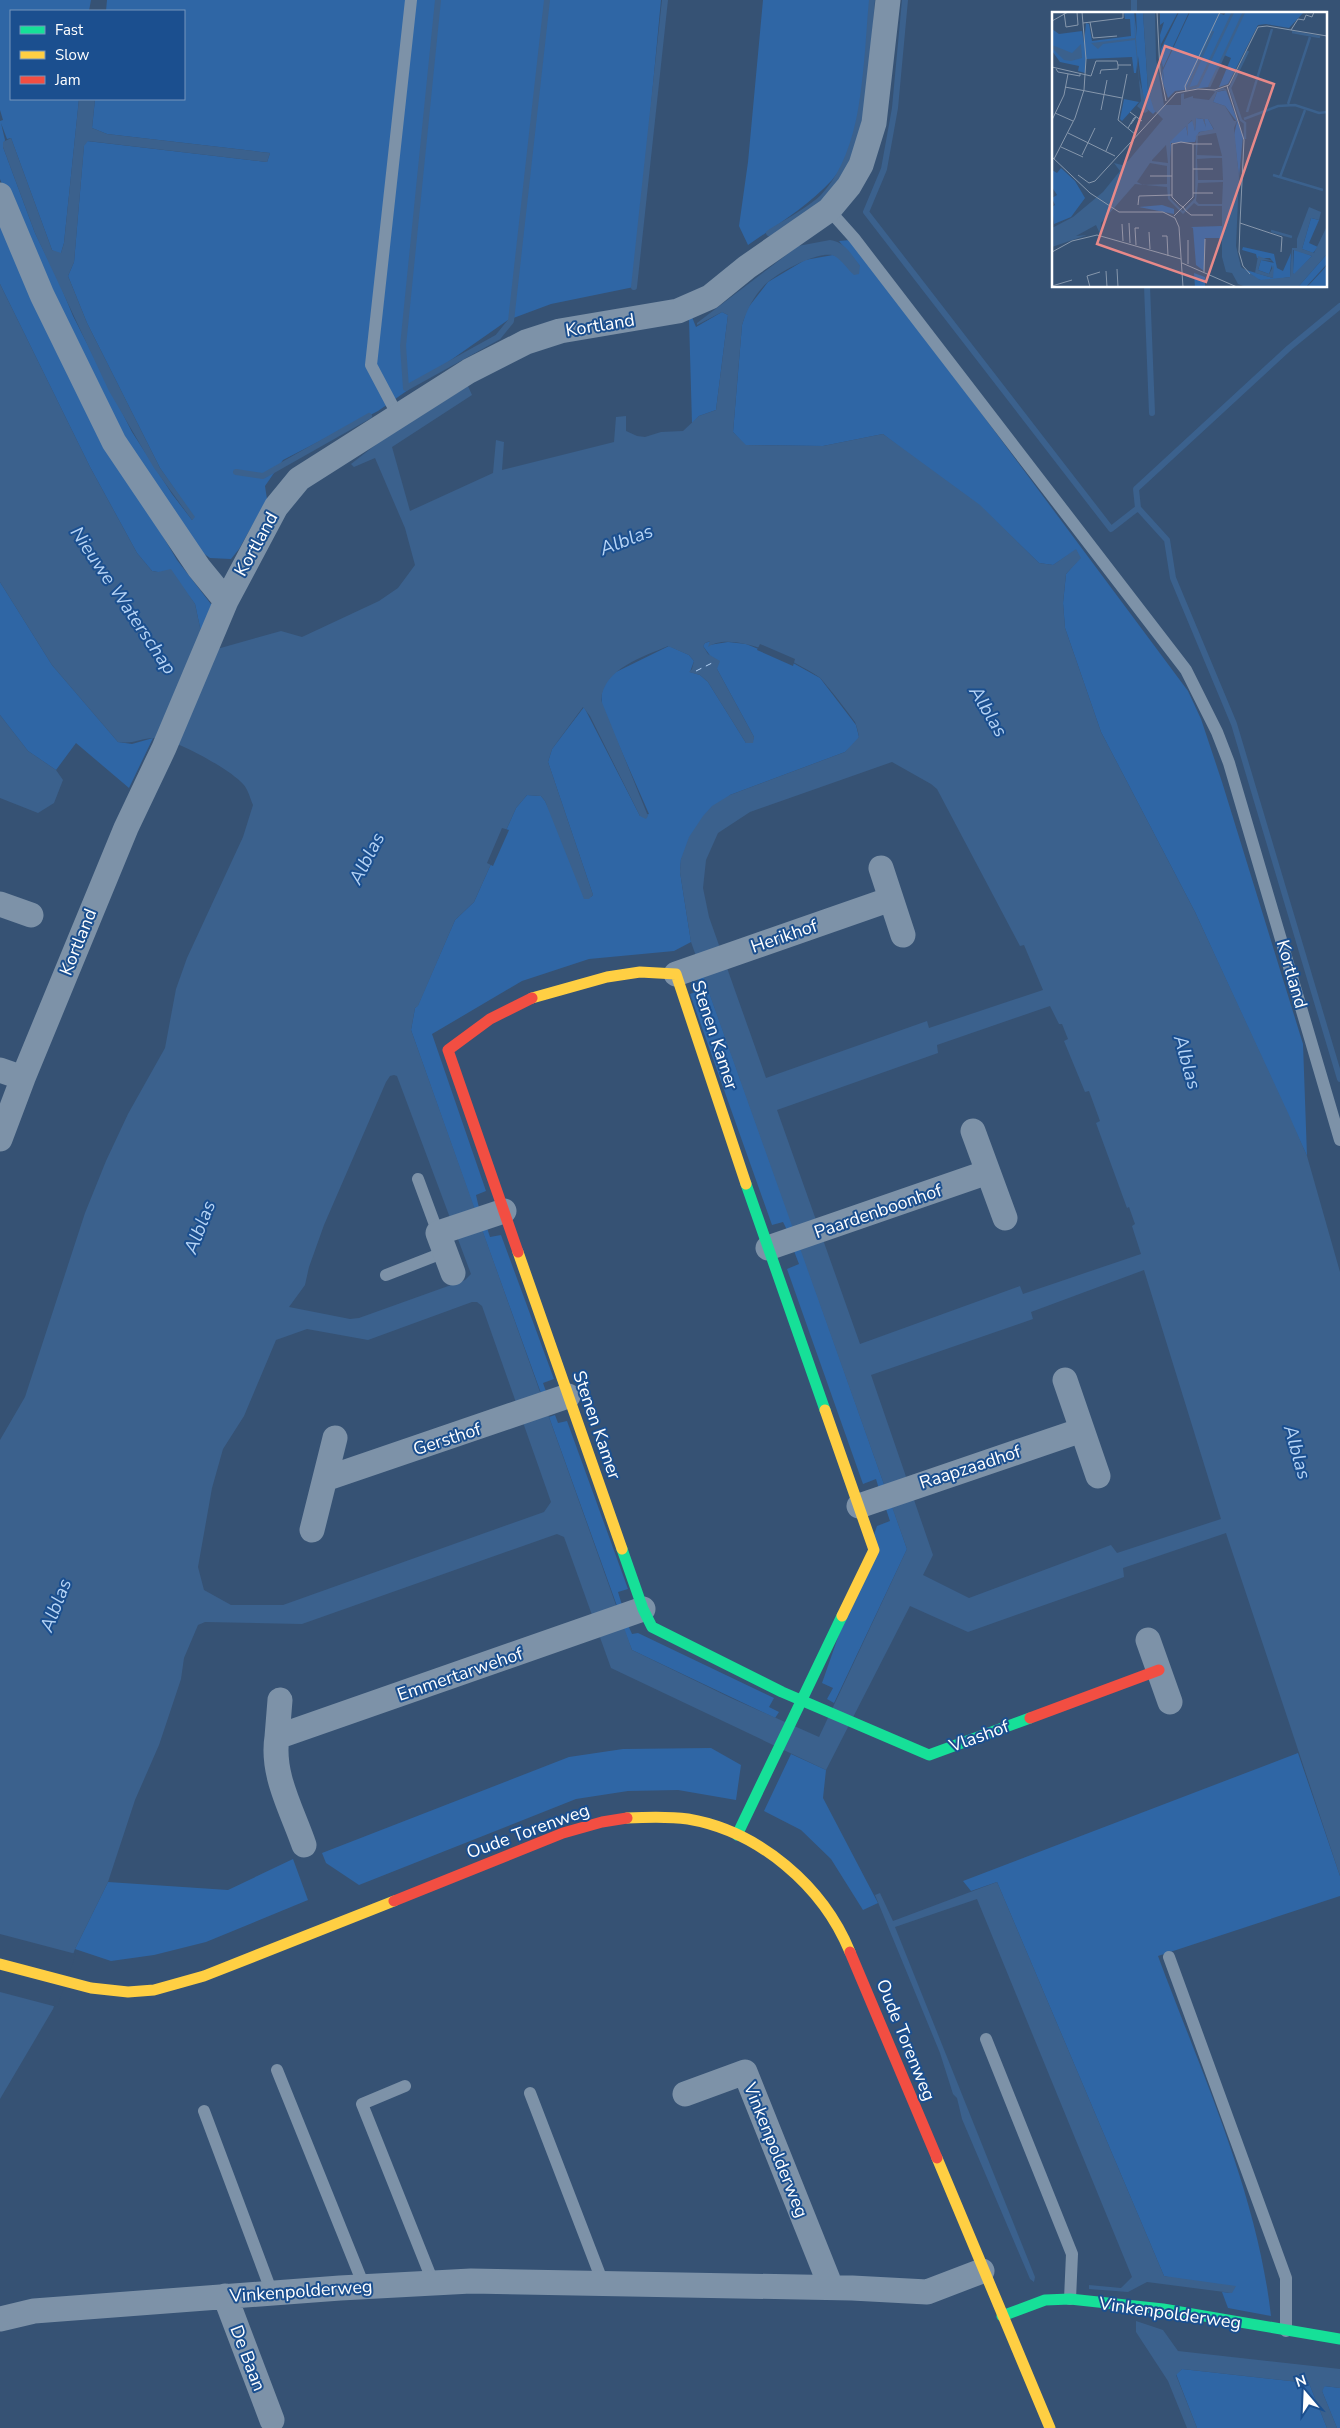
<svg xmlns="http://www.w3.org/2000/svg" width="1340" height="2428" font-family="'Nunito Sans',sans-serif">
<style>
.green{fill:#2f66a5}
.water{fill:#3b618d;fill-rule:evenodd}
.pier{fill:#365274}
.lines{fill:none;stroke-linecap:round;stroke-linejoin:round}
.stream{stroke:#3b618d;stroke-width:6}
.ferry{stroke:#b5d3f5;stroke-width:1;stroke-dasharray:6 5;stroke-linecap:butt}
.lane{stroke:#7d92a8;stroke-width:12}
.street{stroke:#7d92a8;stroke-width:25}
.fast{stroke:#16e098;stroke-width:11}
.slow{stroke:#ffcf43;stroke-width:11}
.jam{stroke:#f24e42;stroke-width:11}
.labels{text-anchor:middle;stroke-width:4;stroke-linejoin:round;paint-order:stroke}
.street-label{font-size:18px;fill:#fff;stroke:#1b4f8f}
.water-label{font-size:19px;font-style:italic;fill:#b5d3f5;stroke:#1b4f8f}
.inset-river{fill:none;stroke:#3b618d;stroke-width:2.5}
.inset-road{fill:none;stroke:#8697ac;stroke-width:1}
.view{fill:#e88989;fill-opacity:0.15;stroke:#e88989;stroke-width:2.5}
.inset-edge{fill:none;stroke:#fff;stroke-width:2.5}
</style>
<rect width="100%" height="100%" fill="#365274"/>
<!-- green -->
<path class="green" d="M0,0h91l-2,11h-78v88h68l-15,144 -3,10h-5l-4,-3 -41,-112 -4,1 -6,-16 4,17 -2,7 32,86 24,49 14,34 59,116 40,62 20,26 2,-3 -34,-49 -73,-145 -19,-47 6,-14 10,-117 3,-4 180,21 3,-9 -163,-19 -15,-6 3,-29h89v-88h-78l1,-11h554l-27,287 -83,17 -43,16 -130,91 -95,49 -18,26 2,13 -28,50 -8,10 -21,-1 -21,-15 -56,-85 -115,-232 -18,-47v-58l3,-1 -3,-10z
M763,0h111c-5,52 -6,140 -42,180 -24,26 -55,45 -84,65l-9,-19 9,-64z
M0,216l68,160 109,184 37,48 -13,24 -6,-28 -6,-8 -31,-24 -6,-1 -15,-18 -47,-86 -90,-183z
M850,240l21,25 317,426 13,28 21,63 81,262 4,112 -112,-244 -94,-180 -36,-104 -2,-25 3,-29 14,-16 -4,-8 -23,15 -14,-2 -32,-31 -124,-98 -60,12 -78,-1 -12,-13 9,-107 5,-16 21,-27 37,-22 28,-5 27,11 -21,-25z
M722,312l6,3 -12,95 -17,6 -7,8 -3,-105 3,-2 4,10z
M0,582l52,83 66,77 14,2 21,-6 -24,50 -53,-45 -20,27 -28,-19 -28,-36z
M711,641l-2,4 19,-3 18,2 47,19 27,15 36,47 3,12 -3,6 -11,9 -115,43 -49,64 -1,13 11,70 -17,9 -85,8 -67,22 -90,53 54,157 -10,4 3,13 -4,3 -64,-181 4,-22 3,-3 37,-85 19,-18 42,-94 11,-13 14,1 4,5 46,96 2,-2 -45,-133 4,-13 32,-42 56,109 9,-2 -46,-105c-4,-15 0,-26 11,-36l55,-27 20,9 5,6 -4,11 10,3 8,7 38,61h6l2,-6 -37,-68v-4l-14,-19 2,-3z
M703,975l91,254 -7,1 -4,-8 -11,3 -82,-231 11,-4 -4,-12z
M487,1228l3,9 11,-2 53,144 -11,4 4,11 -5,2 -60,-166z
M801,1249l84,238 -6,2 -3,-10 -13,5 -76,-215 12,-5 -5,-13z
M555,1415l3,8 9,-2 61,168 -10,3 4,13 -5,1 -68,-189z
M892,1506l15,43 -73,154 -7,-4 6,-11 -11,-5 55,-157 13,-5 -4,-12z
M628,1625l4,9 6,-1 136,65 -5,9 10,5 -4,6 -143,-68 -9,-23z
M711,1748l30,17 -5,35 -58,-10 -50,1 -52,8 -217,86 -33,-22 -4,-10 247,-96 54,-8z
M1298,1753l42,123v20l-182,60c43,116 99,236 113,360l-43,-8 -6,-16 10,1 -68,-17 -167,-394 -26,9 -8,-10z
M791,1754l35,16 -3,28 55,105 -15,7 -32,-51 -30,-29 -37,-19z
M293,1859l15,41 -102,42 -52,13 -43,6 -36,-12 33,-67 120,8z
M1182,2369l127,14 18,45h-130l-21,-54z
M1324,2386l16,2v40h-3l-15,-37z"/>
<!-- water -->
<path class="water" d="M79,99h16l-3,29 15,6 163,19 -3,9 -179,-21 -4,5 -10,116 -6,14 19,47 73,145 35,49 -3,3 -38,-52 -45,-77 -74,-158 -32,-86v-5l8,-4 41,112 9,3 3,-10z
M830,240c15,2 21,14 30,26l-1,8 -5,1c-7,-6 -14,-18 -22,-20 -17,-3 -52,17 -64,27 -13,11 -21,27 -26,43l-9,107 13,13 77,1 60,-12 97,71 59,58 14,2 23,-16 5,9 -15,16 -3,29 2,25 36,104 94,180 94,203 18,41 33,116v604l-114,-343 -103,35 1,9 -156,55 -58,-26 -84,164 -215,-102 -47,-131 -7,-3 -255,90 -97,-2 -7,3 -14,33 -3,21 -22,66 -24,55 -27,82 -33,67 -22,60 -53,90v-659l25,-43 60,-184 21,-52 22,-47 37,-66 11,-59 11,-31 56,-121 10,-32c-3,-7 -5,-16 -10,-21 -13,-15 -72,-48 -91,-46 -13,1 -18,6 -34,4l-66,-77 -52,-83v-298l90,183 47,86 15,18 6,1 13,-3 24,35 6,28 16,17 64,-18 21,6 77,-36 19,-13 17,-23 -10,-37 -30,-70 -21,9 -3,-3 27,-21 90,-57 4,9 -80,52 18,64 83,-38 3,-33 8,2 -2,28 112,-28 2,-25 10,-1v15l11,5 8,1 16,-5 22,-1 16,-15 17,-6 12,-95 -6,-3 -25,13v-2l101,-77zM710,641l-2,6c25,-18 88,15 111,30 5,4 32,39 36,45 2,5 3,10 4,15l-14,15 -115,43 -18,11 -9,10 -14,21 -8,22 -1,13 11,70 216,607 -88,188 -88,-39 -99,-48 -221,-620 4,-22 3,-2 37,-86 19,-18 42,-94 11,-13 14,1 4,5 39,98h5l4,-4 -45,-133 4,-13 31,-42 7,9 50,100 6,3 2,-3 -47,-116c3,-32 42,-43 67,-54l21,9 5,6 -2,8 -3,3 11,3 8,7 38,61h7l1,-6 -37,-68 3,-8 -12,-7 -5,-8 2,-3zM892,762l39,22 6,5 83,157 4,-1 19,45 -114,38 -2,-7 -161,57 -57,-161 -6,-29 3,-28 12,-27 32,-21zM1050,1006l9,18h3l6,15 -4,2 21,51 4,-1 11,30 -4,2 31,85 2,-1 6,17 -3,2 9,28 -118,40 -3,-8 -160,58 -83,-234 161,-57 -1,-8zM394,1075l3,1 74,198 -6,6 -106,38 -9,1 -61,-12 16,-22 4,-18 15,-42 62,-143 4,-6zM1144,1270l77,249 -104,34 -6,-8 -142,53 -46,-23 10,-20 -62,-180 162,-56 -2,-7zM472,1302h5l5,4 69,196 -7,10 -261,93h-52l-27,-15 -6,-23 14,-79 11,-39 21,-33 32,-76 31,-11 61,11z
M0,715l28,36 28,19 7,10 -9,23 -16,10 -38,-15z
M997,1882l167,394 72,10 -4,7 -85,-11 -19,10 -39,-3v-4l32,3 11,-11 -155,-378 -82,28 140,350 -1,5 -4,-3 -68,-160 -5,-21 -4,-4 -13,-41 -65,-158 5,-2 13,28z
M1136,2321l27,9 15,21 162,18v19l-15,-2 -3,5 15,37h-10l-18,-45 -127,-14 -6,6 21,53h-10l-19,-47 -32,-49z"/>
<!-- pier -->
<path class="pier" d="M760,644l35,15 -2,7 -36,-16z
M502,828l7,2 -16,36 -6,-3z
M0,1934l76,20 -19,53 -57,-15z"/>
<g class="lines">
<!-- stream -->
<path class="stream" d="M438,0l-35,346 3,42 92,-51 13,-16 36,-321
M905,0l-10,108 -11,61 -18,43 245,317 27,-21
M1134,0v14
M769,233c16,-10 41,-23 54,-36 45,-47 43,-136 49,-197
M1147,286l5,127
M634,287l31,-287
M1340,306l-51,42 -153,141 2,19 29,32 6,38 61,146 106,355
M236,472l27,4 106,-60"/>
<!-- ferry -->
<path class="ferry" d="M696,671l18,-9"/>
<!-- lane -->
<path class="lane" d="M829,210l25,28 332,432 31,62 12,31 111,377
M398,416l-27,-51 40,-365
M418,1179l20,54
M386,1275l59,-23
M1169,1957l117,321v53
M986,2039l86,215 -2,45
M277,2070l87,216
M405,2086l-43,18 71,178
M530,2093l73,190
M204,2111l68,182"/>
<!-- street -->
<path class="street" d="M0,195l42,100 72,147 85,126 27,33
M881,868l22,67
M0,904l31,11
M676,974l215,-75
M0,1070l23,8
M973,1131l32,87
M0,1139l23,-61 103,-250 38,-80 62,-147 50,-94 23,-28 170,-108 57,-29 34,-11 118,-20 32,-14 37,-30 82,-57 20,-24 12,-21 13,-42 14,-123
M768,1248l220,-76
M453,1273l-15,-40 66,-22
M1065,1380l33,96
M325,1479l243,-83
M859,1506l223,-76
M312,1530l23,-92
M1148,1640l22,62
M277,1737l3,-37
M304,1845c-12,-35 -33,-71 -27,-108l366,-128
M685,2094l60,-22 86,215
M225,2296l47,124
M0,2319l34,-8 306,-23 131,-7 381,7 75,4 55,-21"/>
<!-- fast -->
<path class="fast" d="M746,1184l79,226
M622,1549l21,60 9,18 130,65 147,63 101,-37
M737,1835l105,-219
M1002,2316l43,-16 25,-1 93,10 177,30"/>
<!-- slow -->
<path class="slow" d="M532,998l75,-21 33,-5 36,2 70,210
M518,1252l104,297
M825,1410l49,140 -32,66
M627,1818c20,-1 40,-2 61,1 71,12 135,67 162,133
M0,1964l91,24 37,4 26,-2 50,-14 190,-75
M937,2158l113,270"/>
<!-- jam -->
<path class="jam" d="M518,1252l-70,-202 42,-31 42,-21
M1030,1718l129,-48
M394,1901l169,-68 39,-11 25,-4
M850,1952l87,206"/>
</g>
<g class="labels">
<!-- street labels -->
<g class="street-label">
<text transform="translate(600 325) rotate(-9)" y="6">Kortland</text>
<text transform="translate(256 544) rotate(-61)" y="6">Kortland</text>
<text transform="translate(784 936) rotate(-19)" y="6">Herikhof</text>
<text transform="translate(78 942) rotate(-68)" y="6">Kortland</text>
<text transform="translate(1292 974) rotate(74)" y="6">Kortland</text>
<text transform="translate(715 1035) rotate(72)" y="6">Stenen Kamer</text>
<text transform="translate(878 1211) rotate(-19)" y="6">Paardenboonhof</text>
<text transform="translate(597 1425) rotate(71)" y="6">Stenen Kamer</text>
<text transform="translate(447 1439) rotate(-18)" y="6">Gersthof</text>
<text transform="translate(970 1467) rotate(-18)" y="6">Raapzaadhof</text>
<text transform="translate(460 1674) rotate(-19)" y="6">Emmertarwehof</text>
<text transform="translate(979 1736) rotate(-20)" y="6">Vlashof</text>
<text transform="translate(528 1831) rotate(-20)" y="6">Oude Torenweg</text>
<text transform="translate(906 2040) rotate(68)" y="6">Oude Torenweg</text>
<text transform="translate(776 2150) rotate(68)" y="6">Vinkenpolderweg</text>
<text transform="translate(301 2291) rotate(-4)" y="6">Vinkenpolderweg</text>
<text transform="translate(1170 2313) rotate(8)" y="6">Vinkenpolderweg</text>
<text transform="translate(248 2358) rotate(69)" y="6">De Baan</text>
</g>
<!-- water labels -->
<g class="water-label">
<text transform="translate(626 539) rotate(-21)" y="7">Alblas</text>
<text transform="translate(124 600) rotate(56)" y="7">Nieuwe Waterschap</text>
<text transform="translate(989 711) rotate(59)" y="7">Alblas</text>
<text transform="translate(366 858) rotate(-63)" y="7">Alblas</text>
<text transform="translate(1188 1062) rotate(74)" y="7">Alblas</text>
<text transform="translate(199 1227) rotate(-69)" y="7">Alblas</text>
<text transform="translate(1298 1452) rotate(74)" y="7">Alblas</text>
<text transform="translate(55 1605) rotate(-69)" y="7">Alblas</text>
</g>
</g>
<!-- overview -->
<g transform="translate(1052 12)">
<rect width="275" height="275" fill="#365274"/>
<path d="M72,0h10l3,24 -1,-24h7l5,78 9,20 -4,4 -7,-6 -3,-12 -5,-40 -2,17h-2l-2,-16 -46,2 -1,14 -7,-2 1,-5 -19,-4 -8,-11v-22l7,5 23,-3 2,12 2,-20 3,1 3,17 39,-5 -1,-17h-5zM108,0h18l-17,32v12v-7l18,-37h10l-26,56 -2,-10 3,27 -1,-15 27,-58h26l8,3 2,-3h78l-15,16 -23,-4 -8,1 -30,59 -9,3 12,-29 -7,-3 -15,32 -34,4 -7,7 -6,-18 -2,-45 4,-13 -4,3zM174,78l17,46 -4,41 -5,-42 3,-13 -12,-16 -12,-4 4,-10zM72,87l15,3 -17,19 -2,-2zM144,106l7,1 3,8 -2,-9 4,1 6,11 -15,2 -4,10 -24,1 -1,15v-18l16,-14 2,10v-12l5,-4 2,11zM9,156l14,13 10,17 -14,19 -17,7 -2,-17 3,-2 -3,-7 5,-3 -5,-8v-17l5,3zM110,193l12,4v5l-35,-7zM259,206l8,2 -10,23 9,4 -5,6 -11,-4zM170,214v12h-17l-1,33 -8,-6 -3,-37 -2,-1zM191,235l31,7 3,14 6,3 8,-18 -1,24 -26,4 -14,-4 -7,-8 30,9 -1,-13 -3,9 -11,-4 3,-10 13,3 -4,-5h-13l-1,-4 -14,-4zM242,237l18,7 -18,19 -1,-2zM275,242l-1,11 -20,22h-8zM275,253v22h-20l15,-16zM142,261l11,4v10h-10z" fill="#2f66a5"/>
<path d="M82,0l5,67 9,32 -3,2 -8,-7 4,-5 -6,-61 -32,4 -5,5 -7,-6 44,-5zM91,0h12l1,47 8,46h17v-11l11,-3 -8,2v6l9,-3v2l16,2 6,-8h-2l10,-4 3,1 1,3 -3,-2 -7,2 -4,10 12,4 9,15h3l-3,7 5,49 -3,69 5,21 19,13 30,-3 2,-29h5v-9l12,-32 12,5 -2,8 -8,-2 -9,31 12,4 13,-27v28l-29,33h-52l-8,-3 -6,-11 -6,-1 -4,-15v-51h-24l-4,-3 -11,11 -15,-15 -1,-12 -32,-3 -34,39 -1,11 -4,-9 -20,11 11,-1 -35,12v-19l21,-11 30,-25 17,-21 -6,-8 8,2 6,-4 35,-42 -9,-9 -6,-20zM144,106l7,1 3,9 -2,-9h4l6,10 -14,3 -4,4 -1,62 -12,13 -13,-13v-56l16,-16 2,10v-12l4,-4 3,11zM164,121l6,23 -25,-1 1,-19zM114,133l2,18 -16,-2v-1zM160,146h10l1,22h-25l-1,-21zM98,151l17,3v18l-24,1 -6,-3zM171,170l-1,22h-23l-3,-3 2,-18zM241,238l19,6 -18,18 -1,-1zM29,32l1,14 -11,3 -7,-1 -12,-12v-3l20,8zM206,244l15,5 -12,-1 -3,10 11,4 5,-9 -1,13 -18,-5z" fill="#3b618d" fill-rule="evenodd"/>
<path class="inset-river" d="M161,19l-26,58 11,-3 35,-74M240,20l28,5M157,75l35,-75M236,92l22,-67M195,100l25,-83M192,107l34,-13 17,-1 24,8 8,-1M193,127v-16l-4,-3 -11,-32 18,-37M221,163l50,15M228,165l25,-67M219,219l21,6"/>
<path class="inset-road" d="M12,0l2,15 12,-2 -1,-13M105,0l3,59 6,30M0,9l16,-9M38,10l3,16 24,-2M31,11l40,-5v-6M239,18l7,-11 6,1 2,-5 6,2 2,-5M0,55l39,9 5,-15h21l1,4h13M4,57l2,3 22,4v-2M48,62l1,-4 17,-1v-4M75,62l-9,46 18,15M175,74l17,54 -4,83 42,14 -1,15M13,75l57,11M134,79l-1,-5 35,-74M49,98l6,-30M78,100l12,9M3,101l18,8M0,108l12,-25 4,-21M76,116l6,-10 2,-1 -5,7M16,121l47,23M141,132h19M9,135l22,10M54,139l6,-14M30,143l13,-27M0,145l38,36 29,19h44l12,6 4,9 4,60M2,147l21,-41 9,-28 2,-31 -4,-47M141,157h20M26,163l11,8 6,-2 81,-88 22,-4 17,1 14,-5 29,-58 9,-1 60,10M98,164h22M141,181h20M86,193l1,-9 33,-1M122,204l19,-19v-53l-12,-2 -9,2v53l8,8 3,2 3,4 5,4h22M77,211l1,20M188,211l-1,29 4,14 7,8M70,212l1,17M97,220l1,17M110,224h5l1,20M84,233l-1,-17h4M0,240l20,-11 25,-6 84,24M130,251l55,24M136,252v-24M65,257l1,18M54,259l1,16M152,260l1,-33M0,274l20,-6M38,275l-3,-11 13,-4"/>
<path class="view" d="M113,34l109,38 -68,198 -109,-38z"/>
<rect width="275" height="275" class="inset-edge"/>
</g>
<!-- legend -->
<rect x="10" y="10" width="175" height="90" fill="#1b4f8f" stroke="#7695bc"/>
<rect x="20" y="26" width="25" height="8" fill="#16e098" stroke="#7695bc"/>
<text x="55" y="35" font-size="15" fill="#ffffff">Fast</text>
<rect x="20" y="51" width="25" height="8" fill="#ffcf43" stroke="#7695bc"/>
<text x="55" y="60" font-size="15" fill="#ffffff">Slow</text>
<rect x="20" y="76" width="25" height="8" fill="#f24e42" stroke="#7695bc"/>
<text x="55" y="85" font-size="15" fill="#ffffff">Jam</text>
<!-- north arrow -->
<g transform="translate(1305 2393) rotate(341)" stroke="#1b4f8f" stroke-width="4" paint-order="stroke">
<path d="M0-4L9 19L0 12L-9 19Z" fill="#ffffff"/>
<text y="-8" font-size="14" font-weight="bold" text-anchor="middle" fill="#ffffff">N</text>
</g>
</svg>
